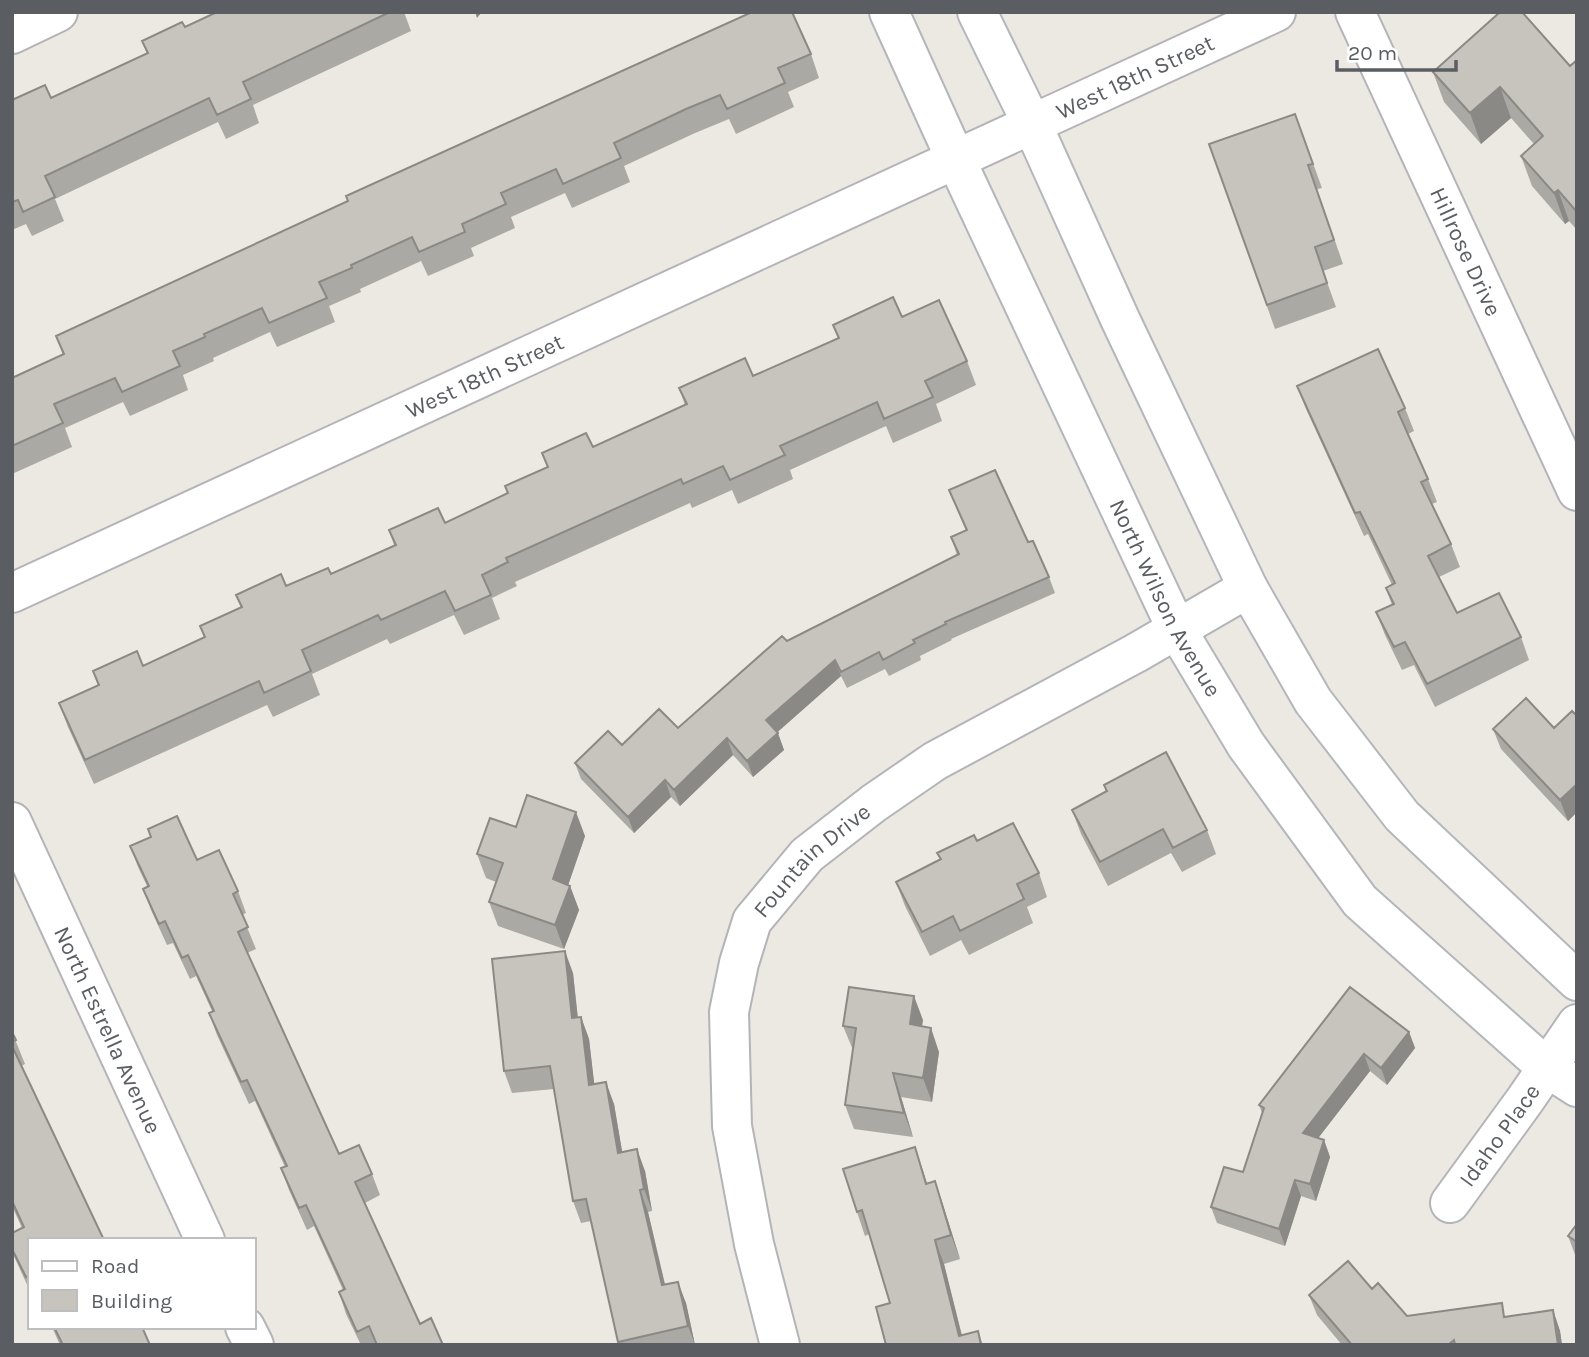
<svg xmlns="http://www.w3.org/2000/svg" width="1589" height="1357" font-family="Karla,sans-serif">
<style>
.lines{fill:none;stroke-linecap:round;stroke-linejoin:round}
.street-casing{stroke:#b2b4b8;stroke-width:42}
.secondary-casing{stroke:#b3b6bb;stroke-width:42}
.street{stroke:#fff;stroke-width:38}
.secondary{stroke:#fff;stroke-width:38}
.wall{fill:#aba9a3}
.shaded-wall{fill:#8b8985}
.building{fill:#c7c4be;stroke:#8b8985;stroke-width:2}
.labels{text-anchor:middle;stroke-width:7;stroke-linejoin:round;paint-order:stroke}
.street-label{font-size:23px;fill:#5a5d61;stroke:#fff}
</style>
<rect width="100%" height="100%" fill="#ece9e2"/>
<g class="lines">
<!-- street casing -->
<g class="street-casing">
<g id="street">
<path id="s1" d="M1355,12l222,479"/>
<path d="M12,34l46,-22"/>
<path id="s2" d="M12,593l1264,-581"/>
<path id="s3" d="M12,822l193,418"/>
<path id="s4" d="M1450,1203l75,-103 52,-76"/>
<path d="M245,1327l9,18"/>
<path id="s5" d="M780,1345l-26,-101 -22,-118 -3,-114 10,-49 13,-42 55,-66 67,-52 61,-42 201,-108 112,-65"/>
</g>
</g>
<!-- secondary casing -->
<g class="secondary-casing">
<g id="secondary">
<path id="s6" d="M889,12l67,148 221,470 69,115 114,156 186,166 31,20"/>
<path d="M977,12l55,112 88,195 128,269 65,113 89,115 175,165"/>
</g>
</g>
<!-- street -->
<use href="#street" class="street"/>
<!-- secondary -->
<use href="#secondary" class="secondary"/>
</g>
<!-- wall -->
<path class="wall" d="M217,12h187l7,19 -158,74 6,18 -33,16 -8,-17 -163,77 9,22 -32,15 -6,-12 -14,6v-130l39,-2 96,-44 -5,-13 43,-14z
M811,54l8,24 -31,14 6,15 -58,27 -7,-15 -34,14 -71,33 6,16 -58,26 -7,-15 -54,24 4,11 -44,20 3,8 -46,20 -7,-15 -61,28 1,3 -32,14 6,16 -58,25 -7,-15 -57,26 1,3 -31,14 5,15 -58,26 -7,-14 -58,26 7,19 -60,27v-96l51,-23 -7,-19z
M1577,60v170l-8,-9 -4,3 -33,-38 -11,-30 13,-12 -23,-26 -30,26 -37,-42 -11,-30 137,-6z
M1295,114l27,74 -5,1 26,75 -20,7 13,36 -61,22 -66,-185z
M902,317l65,44 9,24 -40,19 6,17 -49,22 -7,-17 -96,44 3,9 -55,25 -6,-14 -40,18 -2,-5 -175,79 2,4 -25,12 8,21 -36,16 -10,-20 -64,29 -3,-5 -75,35 8,21 -47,22 -6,-12 -173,79 -26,-57 -9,-24 39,-17 -5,-15 50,-5 61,-29 -4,-11 41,-18 -5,-13 50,-9 45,-12 63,-29 -5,-15 56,-7 63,-29 -3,-8 42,-19 -5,-14 51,-6 92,-42 -6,-17 74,-12 85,-37 -5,-14z
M1297,386l108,22 9,23 -6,3 20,45 9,23 -5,2 19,40 9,23 -21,10 18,36 64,24 8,23 -94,47 -21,-42 -12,5 -17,-35 -9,-23 16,-7 -6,-17 6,-3 -24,-51 -4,2 -58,-127z
M949,490l79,52 21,35 6,16 -104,46 1,1 -32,16 1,4 -32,16 -4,-7 -38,19 -6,-12 -64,56 7,18 -31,27 -20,-22 -53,51 -9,-9 -37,36 -53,-54 -6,-16 47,-18 56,-17 109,-87 170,-86 -6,-18 15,-6z
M1577,716v96l-9,9 -67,-72 -8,-20 61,-1z
M1104,785l103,45 9,24 -34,18 -11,-19 -63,33 -27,-52 -9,-24 34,-18z
M516,827l69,9 -17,49 2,1 9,24 -15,39 -66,-23 -9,-24 7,-20 -10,-4 -9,-24z
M148,829l49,31 41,31 8,22 -4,2 14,34 -9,4 92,201 33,20 8,21 -15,8 55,121 23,21h-82l-15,-31 -7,-22 4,-2 -29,-64 -7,4 -18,-40 -8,-22 4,-1 -30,-66 -6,3 -32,-69 -8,-22 3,-2 -16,-35 -6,3 -17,-36 -6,2 -16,-35 -8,-21 4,-3 -9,-19 -8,-21 21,-9z
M977,841l62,32 8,24 -20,10 6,16 -64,32 -8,-15 -31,16 -25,-50 -9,-24 44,-22 -3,-7z
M573,973l5,45 3,-1 8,22 5,45 20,20 8,48 23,19 7,40 -4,1 17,72 21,19 9,42h-76l-28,-124 -10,2 -8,-22 -19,-112 -42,4 -8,-22z
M923,1020l-1,6 17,26 -7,50 -31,-5 12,40 -59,-8 -9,-24 8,-55 -10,-24z
M12,1032l13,32 -4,2 9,174v51l-18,-39v-19l10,-5 -10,-22z
M1409,1032l6,16 -28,37 -17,-14 -52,67 6,2 6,17 -14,44 -15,-5 -16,50 -68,-23 -6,-16 32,-35 19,-59 -3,-8z
M923,1171l4,12 8,-2 8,24 17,54 -16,5 18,71 16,-4 5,14h-97l4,-42 -21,-69 -4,2 -8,-24z
M1577,1224v36l-9,-24z
M1372,1289l35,27 100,1 46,-7 7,21 2,14h-220l-25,-30 -8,-20z
M52,1327h90l8,18h-90z"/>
<!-- shaded-wall -->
<path class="shaded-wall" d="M475,12h7l-5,6z
M1500,87l11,31 -30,26 -11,-31z
M1558,190l11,31 -4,3 -11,-31z
M835,660l6,16 -69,61 -6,-17z
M778,733l6,17 -31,27 -6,-16z
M727,738l6,17 -53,51 -6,-16z
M665,780l6,17 -37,36 -6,-16z
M1575,786l2,5v21l-9,9 -8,-21z
M576,812l9,24 -23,67 -9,-24z
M570,886l9,24 -15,39 -9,-24z
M565,951l8,22 7,67 -8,-22z
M914,996l9,24 -5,28 -8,-24z
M581,1017l8,22 8,68 -8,-22z
M931,1028l8,24 -7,50 -9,-24z
M1409,1032l6,16 -28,37 -6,-17z
M1364,1054l6,17 -61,79 -6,-17z
M893,1073l8,24 12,40 -9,-24z
M606,1082l8,22 12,70 -8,-21z
M1324,1140l6,17 -14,44 -6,-17z
M915,1147l8,24 11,37 -8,-24z
M637,1149l8,22 7,40 -8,-22z
M1295,1180l6,16 -16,50 -6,-17z
M935,1181l8,24 17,54 -9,-24z
M640,1190l8,22 22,95 -8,-22z
M935,1240l9,24 20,81 -5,-9z
M678,1282l8,21 9,42 -7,-19z
M1553,1310l7,21 2,14h-4z"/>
<!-- building -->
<path class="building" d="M217,12h173l-147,70 8,17 -34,16 -8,-17 -164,78 10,21 -32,15 -5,-12 -6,2v-102l33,-15 6,13 97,-45 -6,-12 40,-19 3,5z
M752,12h40l19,42 -33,14 7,15 -58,26 -7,-14 -34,14 -72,34 7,15 -58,26 -7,-15 -55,24 5,11 -44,20 3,8 -46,20 -7,-15 -61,28 1,3 -33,14 8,16 -58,25 -7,-15 -58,26 1,3 -32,14 7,15 -58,26 -7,-14 -61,26 9,19 -51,23v-68l52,-24 -8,-18 292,-135 -2,-5z
M1500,12h22l48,54 7,-6v152l-19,-22 -4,3 -33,-37 22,-20 -43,-49 -30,26 -37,-41z
M1295,114l18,50 -5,1 26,75 -19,7 12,36 -60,22 -58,-161z
M893,297l9,20 37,-17 28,61 -42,20 8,16 -49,22 -7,-17 -97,44 5,9 -55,25 -7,-14 -40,18 -2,-5 -175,79 2,4 -26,13 9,20 -36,16 -10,-20 -64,29 -3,-5 -76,35 9,21 -47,22 -5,-12 -174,79 -26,-57 40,-18 -6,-14 44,-20 6,15 62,-29 -5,-11 42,-19 -6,-12 45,-21 5,12 42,-18 3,6 65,-29 -7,-15 49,-22 7,15 63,-30 -3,-7 43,-19 -6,-14 44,-20 7,14 94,-43 -8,-16 66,-30 8,18 86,-38 -6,-13z
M1378,349l27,59 -7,4 30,67 -7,3 30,62 -23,12 29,57 42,-20 22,44 -94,47 -22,-42 -11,5 -18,-35 18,-8 -8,-16 9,-5 -35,-71 -5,1 -58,-127z
M995,470l33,72 5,-1 16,36 -104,45 1,2 -33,16 2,3 -32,17 -4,-8 -38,20 -6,-12 -69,60 12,13 -31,28 -20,-23 -53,52 -9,-10 -37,37 -53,-54 33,-32 14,14 37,-36 19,19 104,-92 5,5 172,-87 -8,-17 16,-7 -18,-40z
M1526,698l28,30 18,-17 5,5v72l-2,-2 -15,14 -67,-71z
M1166,752l41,78 -34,18 -10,-19 -63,33 -28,-52 35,-19 -3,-6z
M527,795l49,17 -23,67 17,7 -15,39 -66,-23 14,-39 -26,-9 13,-36 26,9z
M177,816l20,44 22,-10 19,41 -5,3 15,33 -10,5 101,222 20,-9 13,29 -17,8 65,142 11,-6 12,27h-66l-8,-19 -12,6 -18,-40 6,-3 -39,-84 -7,3 -18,-40 6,-2 -40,-86 -6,2 -32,-69 5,-2 -26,-56 -6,3 -17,-37 -6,3 -16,-35 6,-3 -19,-40 21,-9 -3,-8z
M1013,823l26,50 -22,11 7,15 -64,32 -7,-15 -31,16 -26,-50 45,-23 -4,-6 37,-18 3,6z
M565,951l7,67 9,-1 8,68 17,-3 12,71 19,-4 7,40 -4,1 22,95 16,-3 10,44 -70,16 -32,-143 -13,2 -23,-135 -46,5 -12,-112z
M849,987l65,9 -4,28 21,4 -8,50 -30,-5 11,40 -59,-8 11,-77 -13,-2z
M1350,987l59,45 -28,36 -17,-14 -61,79 21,7 -14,44 -15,-4 -16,49 -68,-22 13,-40 19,5 21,-64 -5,-3z
M12,1032l4,8 -4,2z
M12,1046l92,194h-74v36l-4,1 -14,-28v-16l12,-6 -12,-26z
M915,1147l11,37 9,-3 16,54 -16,5 24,96 19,-5 3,14h-95l-10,-38 14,-4 -28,-93 -5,2 -14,-43z
M1577,1224v18l-9,-6z
M1348,1261l24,28 6,-6 29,33 95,-13 2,14 49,-7 5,35h-103l-1,-5 -6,5h-96l-43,-50z
M54,1327h88l8,18h-87z"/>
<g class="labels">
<!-- street labels -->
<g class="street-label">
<text dy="8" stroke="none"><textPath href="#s2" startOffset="1236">West 18th Street</textPath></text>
<text dy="8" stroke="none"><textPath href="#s1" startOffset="264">Hillrose Drive</textPath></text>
<text dy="8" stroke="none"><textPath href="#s2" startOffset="520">West 18th Street</textPath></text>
<text dy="8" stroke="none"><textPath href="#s6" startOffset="648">North Wilson Avenue</textPath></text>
<text dy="8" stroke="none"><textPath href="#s5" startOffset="518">Fountain Drive</textPath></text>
<text dy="8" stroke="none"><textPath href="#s3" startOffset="229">North Estrella Avenue</textPath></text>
<text dy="8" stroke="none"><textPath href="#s4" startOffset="84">Idaho Place</textPath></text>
</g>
</g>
<!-- border -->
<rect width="1589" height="1357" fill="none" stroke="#5a5d61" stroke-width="28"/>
<!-- legend -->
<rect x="28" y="1238" width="228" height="91" fill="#ffffff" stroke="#bdbec0" stroke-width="2"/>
<rect x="42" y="1261" width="35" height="10" fill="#ffffff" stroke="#bdbec0" stroke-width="2"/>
<text x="91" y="1273" font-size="21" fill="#5a5d61">Road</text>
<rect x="42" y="1290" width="35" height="21" fill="#c7c4be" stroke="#bdbec0" stroke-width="2"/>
<text x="91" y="1308" font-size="21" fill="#5a5d61">Building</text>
<!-- scale -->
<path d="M1337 60v10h119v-10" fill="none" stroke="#5a5d61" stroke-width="3.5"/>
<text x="1348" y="60" font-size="21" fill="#5a5d61" stroke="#ffffff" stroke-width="5" paint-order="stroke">20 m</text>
</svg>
